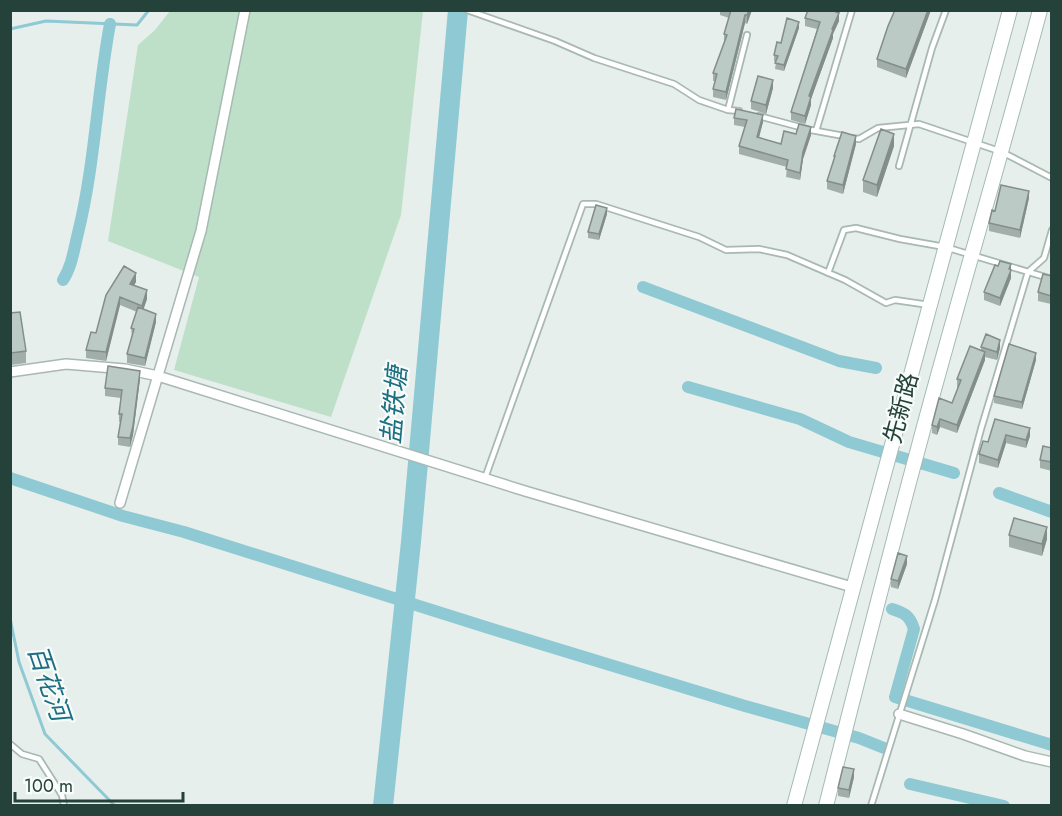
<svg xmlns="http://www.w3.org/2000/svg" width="1062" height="816" font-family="Jost,'Noto Sans SC',sans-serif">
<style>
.green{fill:#bfe0c8}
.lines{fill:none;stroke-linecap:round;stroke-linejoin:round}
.stream{stroke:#8ec9d4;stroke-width:3}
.canal{stroke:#8ec9d4;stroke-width:12}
.river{stroke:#8ec9d4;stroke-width:20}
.service-casing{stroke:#a8b8b2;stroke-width:8}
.minor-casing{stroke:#a8b8b2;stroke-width:12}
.secondary-casing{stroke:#a4bbb3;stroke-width:16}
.service{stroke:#fff;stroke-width:4.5}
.minor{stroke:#fff;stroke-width:9}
.secondary{stroke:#fff;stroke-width:14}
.wall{fill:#a1aea9}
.shaded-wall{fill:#838d89}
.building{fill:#bbcac4;stroke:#838d89;stroke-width:1.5}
.labels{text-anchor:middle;stroke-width:4.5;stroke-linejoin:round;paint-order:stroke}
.street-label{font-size:24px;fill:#24423a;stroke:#f7fbf9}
.water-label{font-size:26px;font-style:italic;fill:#1c6f80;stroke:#f7fbf9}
</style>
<rect width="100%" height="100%" fill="#e6efeb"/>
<!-- green -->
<path class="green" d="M170,11h253l-22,204 -70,202 -157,-47 25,-93 -91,-36 30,-196 17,-15z"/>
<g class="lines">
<!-- stream -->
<path class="stream" d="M10,29l36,-8 91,4 12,-15
M10,618l9,44 26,72 70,72"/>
<!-- canal -->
<path class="canal" d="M63,280c9,-14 11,-31 15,-47 17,-69 19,-140 32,-209
M643,287l196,74 37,7
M688,387l112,32 49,23 105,31
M10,478l113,38 61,16 308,97 253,77 114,32 25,10
M999,493l53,19
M892,609c13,4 18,7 22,20l-19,68 157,48
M910,784l94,22"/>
<!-- river -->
<path class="river" d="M383,806l28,-264 47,-532"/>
<!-- service casing -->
<g class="service-casing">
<path id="service" d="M467,10l88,31 39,17 80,26 25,16 29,10 11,1
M728,110l19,-75
M759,116l52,14 33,6
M816,131l36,-121
M852,138l7,1 19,-11 41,-4 83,28 50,26
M899,166l33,-118 14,-38
M828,273l16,-43 12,-2 44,11 45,8 107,32
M485,478l98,-274h13l103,33 27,13 33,-1 28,6 58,25 41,23 9,-3 34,5
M10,744l12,10 17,5 23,36 2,11
M871,806l64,-206 46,-171 47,-157 16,-14 8,-28"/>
</g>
<!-- minor casing -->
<g class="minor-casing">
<path id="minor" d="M10,372l56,-8 59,5 33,7 367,115 327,96
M120,503l81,-272 44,-221
M899,714l64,20 62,22 27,6"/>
</g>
<!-- secondary casing -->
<g class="secondary-casing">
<path id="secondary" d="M794,806l216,-796
M826,806c30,-119 60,-239 92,-357 39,-147 83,-292 122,-439"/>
</g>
<!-- service -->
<use href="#service" class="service"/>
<!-- minor -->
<use href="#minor" class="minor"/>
<!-- secondary -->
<use href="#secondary" class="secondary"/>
</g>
<!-- wall -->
<path class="wall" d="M720,10h32l-5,14 -2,-1 -19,77 -13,-3v-8l2,-8h-2v-8l11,-31v-8l5,-16 -9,-3z
M808,10h32l-1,4v7l-6,13v4l-22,61v6l-6,19 -14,-4v-8l26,-83 -12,-3v-8z
M931,10l-25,68 -29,-11v-8z
M799,28l-15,43 -9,-2 1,-7 -2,-1v-6l7,-12z
M773,88l-7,26 -15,-5v-8z
M734,118l29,4 -4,16 22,6 15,-10 15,1 -8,24 -3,21 -14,-3 1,-10 -48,-13v-8l6,-19 -11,-2z
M856,144l-13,50 -16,-5v-8l7,-20v-5z
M894,146l-17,51 -14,-5v-12z
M1029,198l-9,40 -31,-7v-8l6,-12z
M607,214l-8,26 -11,-2v-6z
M1011,269v9l-11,28 -16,-6v-8z
M1052,276l-1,28 -13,-3v-9z
M136,282l-2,3 13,14 -4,10 13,13 -11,44 -18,-3v-9l5,-18 -1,-8 6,-16 -17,-7 -14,56 -20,-3v-8l10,-17 10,-38z
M10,313l16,38v12l-15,2z
M981,347l19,1 -3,12 -12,-3v3l-28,73 -17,-6 -3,8 -5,-2v-8l20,-22 6,-15 -1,-1v-8l24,-28z
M1036,360l-14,49 -28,-6v-7z
M140,379l-7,56 -3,12 -12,-2v-8l2,-15h-1v-8l2,-16 -16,-2v-8z
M995,419l35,17 -4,12 -20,-5 -8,25 -19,-5v-9l9,-12z
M1052,448v23l-12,-3v-8z
M1009,535l38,4 -5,17 -33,-9z
M907,564l-9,25 -7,-2v-8z
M854,777l-5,21 -11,-2v-8z"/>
<!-- shaded-wall -->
<path class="shaded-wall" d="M749,10h3l-5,14v-9z
M837,10h3l-1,4v7l-6,13v4l-22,61v6l-6,19v-8l4,-20z
M928,10h3l-25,68v-9z
M745,15v8l-19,77v-8z
M799,22v6l-15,43v-6z
M773,80v8l-7,26v-9z
M763,115v7l-6,22v-7z
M811,127v8l-8,24 -3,21v-7l3,-21z
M894,134v12l-17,51v-12z
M856,136v8l-13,50v-9z
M1029,191v7l-9,40v-8z
M607,208v6l-8,26v-6z
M1011,264v14l-11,28v-8z
M136,273v9l-6,10v-8z
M147,290v9l-5,15v-8z
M120,297v8l-14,56v-9z
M156,314v8l-11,44v-8z
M1000,340v8l-3,12v-8z
M985,352v8l-28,73v-8z
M1036,353v7l-14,49v-7z
M140,371v8l-7,56 -3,12v-9z
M940,419v8l-3,8v-8z
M1030,428v8l-4,12v-8z
M1006,435v8l-8,25v-8z
M1047,527v12l-5,17v-12z
M907,556v8l-9,25v-8z
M854,769v8l-5,21v-8z"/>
<!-- building -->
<path class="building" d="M731,10h18l-2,5h-2l-19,77 -13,-3 4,-15 -4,-1 14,-38 -3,-1z
M808,10h29l-1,2 3,1 -7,16 1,1 -24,66 2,1 -6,19 -14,-4 29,-90 -15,-4z
M895,10h33l-22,59 -29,-10 11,-33z
M787,18l12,4 -15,43 -9,-2 3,-7 -4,-1 3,-13 4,1z
M758,76l15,4 -7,25 -15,-4z
M736,109l27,6 -6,22 24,7 3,-13 12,3 3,-10 12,3 -8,25 -3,21 -14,-4 2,-9 -49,-14 8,-26 -13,-2z
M881,129l13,5 -17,51 -14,-5z
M842,132l14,4 -13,49 -16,-4 8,-25h-1z
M1001,185l28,6 -9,39 -31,-7 3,-13 3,1z
M596,205l11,3 -8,26 -11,-2z
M1000,261l11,3 -2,5 2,1 -11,28 -16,-6 11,-27 3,1z
M124,266l12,7 -6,11 17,6 -5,16 -22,-9 -14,55 -20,-2 5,-18 5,1 10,-38z
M1043,274l9,2 -1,20 -13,-4z
M138,307l18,7 -11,44 -18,-4 7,-25 -3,-1z
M20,312l6,39 -15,2 -1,-40z
M986,334l14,6 -3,12 -16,-5z
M1009,344l27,9 -14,49 -28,-6z
M970,346l15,6 -28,73 -17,-6 -3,8 -5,-2 7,-27 13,5 9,-23 -4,-1z
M108,366l32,5 -7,55 -3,12 -12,-1 4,-23h-3l3,-24 -17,-2z
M995,419l35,9 -4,12 -20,-5 -8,25 -19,-6 4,-13 5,1z
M1043,446l9,2v14l-12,-2z
M1014,518l33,9 -5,17 -33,-9z
M898,553l9,3 -9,25 -7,-2z
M843,767l11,2 -5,21 -11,-2z"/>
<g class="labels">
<!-- street labels -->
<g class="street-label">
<text transform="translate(901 408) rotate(-75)" y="8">先新路</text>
</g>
<!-- water labels -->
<g class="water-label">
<text transform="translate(394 405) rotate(-85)" y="9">盐铁塘</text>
<text transform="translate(49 683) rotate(71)" y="9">百花河</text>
</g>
</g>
<!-- border -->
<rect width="1062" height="816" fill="none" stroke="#24423a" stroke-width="24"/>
<!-- scale -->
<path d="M15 792v9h168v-9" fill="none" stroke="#24423a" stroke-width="3"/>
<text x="24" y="792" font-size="18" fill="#24423a" stroke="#f7fbf9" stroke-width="4.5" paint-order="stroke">100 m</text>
</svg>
